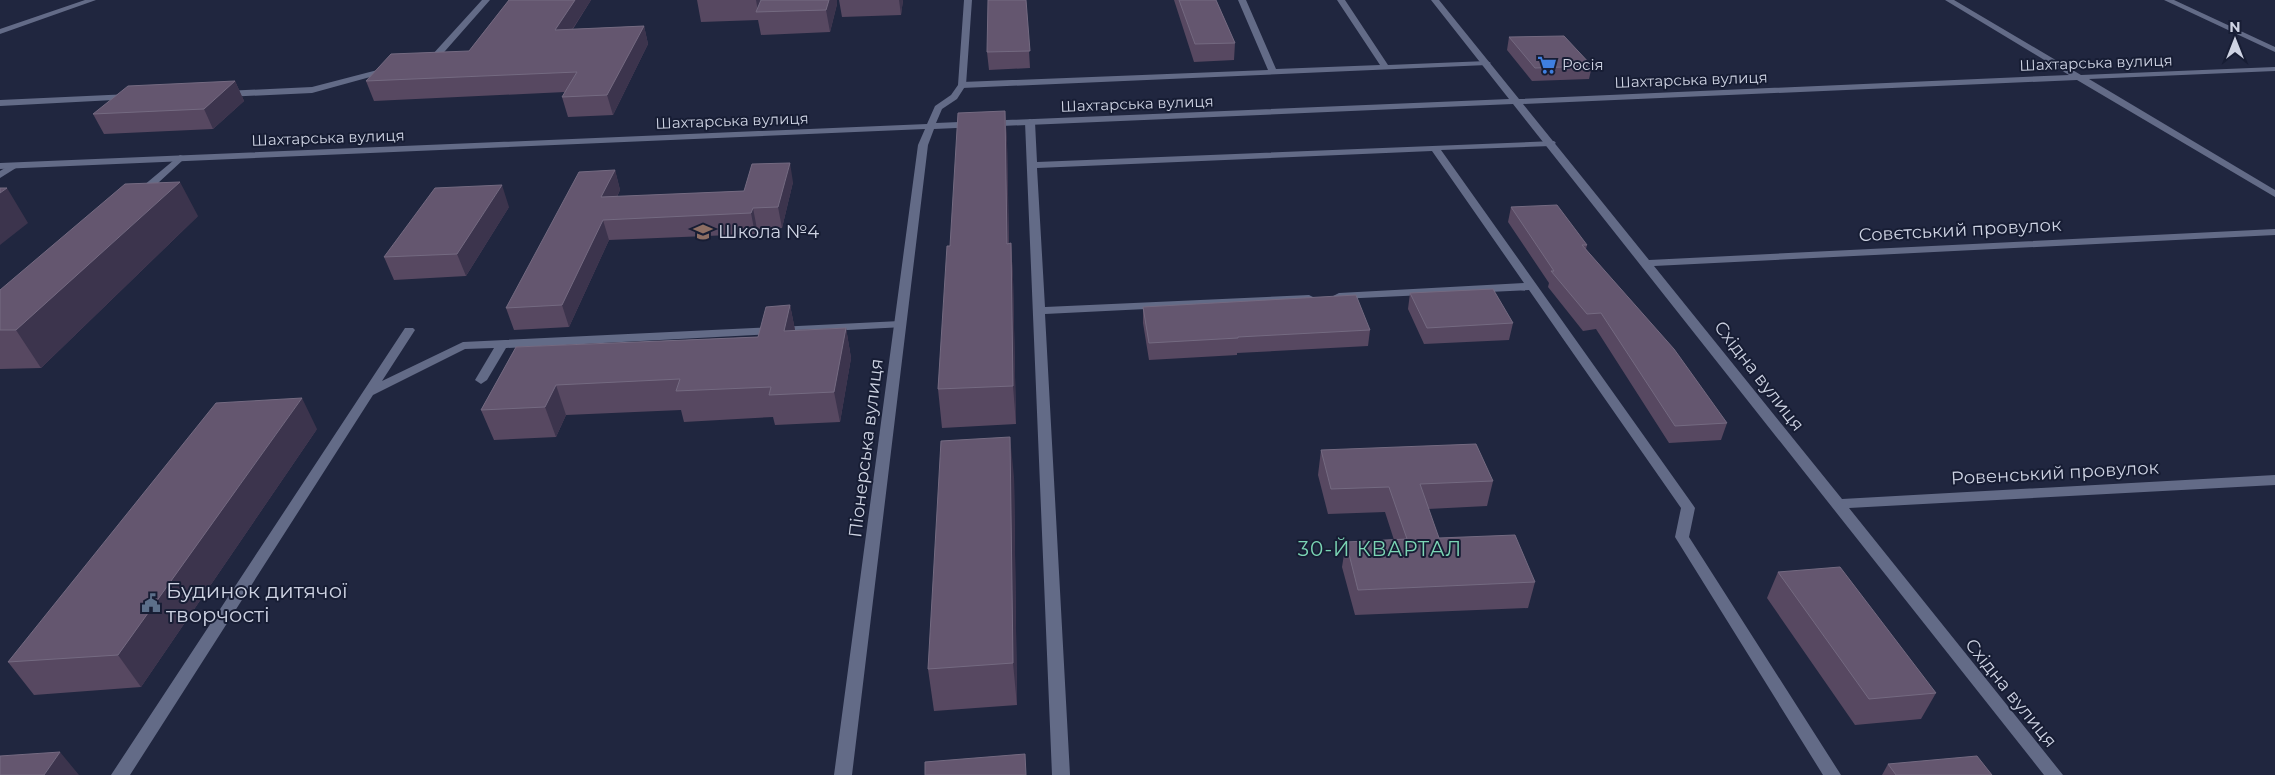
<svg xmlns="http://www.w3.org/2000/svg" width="2275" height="775" font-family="Montserrat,sans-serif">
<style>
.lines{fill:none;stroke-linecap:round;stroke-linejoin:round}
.service{fill:#636b87;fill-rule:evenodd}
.minor{fill:#636b87;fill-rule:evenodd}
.wall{fill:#574861}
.shaded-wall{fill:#3c344d}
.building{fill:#64566f;stroke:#746a81}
.labels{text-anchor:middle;stroke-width:4;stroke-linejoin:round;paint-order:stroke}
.far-street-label{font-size:15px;fill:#ced3e3;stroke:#171d34}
.far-poi-label{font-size:15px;fill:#ced3e3;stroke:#171d34;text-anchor:start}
.street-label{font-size:18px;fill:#ced3e3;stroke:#171d34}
.poi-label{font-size:18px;fill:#ced3e3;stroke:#171d34;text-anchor:start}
.quarter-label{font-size:20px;letter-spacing:1px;fill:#7bd5b4;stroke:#171d34}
.near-poi-label{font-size:21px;fill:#ced3e3;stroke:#171d34;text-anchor:start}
</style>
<rect width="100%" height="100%" fill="#20263f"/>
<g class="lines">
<!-- service -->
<path class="service" d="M482,0h8l-52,59 -15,2v-4l9,-2z
M1238,0h8l30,69 104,-4 -43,-65h8l43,65 99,-4 4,2 -4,2 -525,23 -4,-3 4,-3 306,-12z
M389,67h3v4l-80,22 -87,4 -4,-3 4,-3 87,-4z
M130,94l4,3 -1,2 -133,7v-6z
M1030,119l5,3 2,40 517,-21 2,2 -5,3 -110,4 252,355 2,3 -6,29 152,238h-18l-148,-238 6,-29 -152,-218 -190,9 -6,-3 6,-3 185,-10 -92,-132 -395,17 8,139 264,-12 6,3 -6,3 -264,13 25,461h-18l-27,-653z
M180,155l3,1v4l-38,35h-8v-4z
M13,163l5,3 -2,2 -16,10v-7z
M900,321l6,4 -2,2 -398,21 -19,32 -6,4 -6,-4 19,-32 -29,1 -92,46 -243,380h-19l294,-447h8l2,2 -33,51 81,-39z"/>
<!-- minor -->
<path class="minor" d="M85,0h11l-96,34v-5z
M964,0h8l-6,85 -9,14 -15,10 -6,14 573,-24 -78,-99h8l80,99 550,-24 -124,-75h9l127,75 194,-8v4l-186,8 186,111v7l-198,-117 -554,24 126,156 626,-31v6l-621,31 188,233 433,-24v10l-426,23 214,267h-19l-531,-671 -579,25 -6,16 -76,630h-18l84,-630 7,-16 -925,40v-6l927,-39 8,-18 16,-11 7,-10z
M2164,0h10l101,47v5z"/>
</g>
<!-- wall -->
<path class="wall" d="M509,0h82l-18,29 71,-3 4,18 -35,71 -45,2 -6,-20 3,-5 -191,9 -8,-20 103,-30z
M697,0h140v4l-7,28 -69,3 -3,-15 -57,2z
M839,0h64l-2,15 -59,2z
M1026,0l4,68 -41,2 -2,-18z
M1174,0h42l19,43 -1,17 -40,2z
M1509,37l83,29 -3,13 -57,2 -25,-31z
M235,81l9,20 -31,28 -109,5 -11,-20z
M1005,111l2,32 2,101 2,-1 2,36 3,145 -74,4 -4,-39 12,-143z
M615,170l5,20 -3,7 127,-6 49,-9 -11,46 -25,1 -2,5 -146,6 -40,87 -55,3 -8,-22z
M509,207l-43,69 -72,4 -10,-23z
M1511,207l76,38 -1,4 141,174 -6,17 -52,3 -73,-114 -13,2 -35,-44 1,-4 -41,-61z
M198,216l-157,152 -41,1v-79z
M1410,293l103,30 -4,17 -85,4 -16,-35z
M790,305l5,25 51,-2 5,30 -11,64 -65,3 -2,-8 -89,5 -3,-12 -115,5 -10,22 -62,3 -13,-30 35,-63 242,-10z
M1143,307l227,23 -2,16 -131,7v2l-88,5 -6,-37z
M317,429l-176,258 -107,8 -26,-33z
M1321,450l172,31 -6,25 -59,3 11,29 96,44 -7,26 -173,7 -13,-48 4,-25 48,-2 -9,-28 -57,2 -10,-39z
M1014,477l3,228 -83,6 -6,-42z
M1778,572l158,121 -15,26 -66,6 -88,-127z
M1888,764l104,11h-110z"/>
<!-- shaded-wall -->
<path class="shaded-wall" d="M575,0h16l-31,48 -5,-18z
M756,0h11l-9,12z
M829,0h8v4l-7,28 -4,-22z
M899,0h4l-2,15z
M644,26l4,18 -35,71 -6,-20z
M235,81l9,20 -31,28 -9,-20z
M1005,111l2,32 2,137 -2,-36z
M790,163l3,19 -11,46 -4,-21z
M615,170l5,20 -13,27 -6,-20z
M180,182l18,34 -157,152 -25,-38z
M502,185l7,22 -43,69 -9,-22z
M7,188l21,35 -28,22v-52z
M753,208l4,21 -2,5 -4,-21z
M603,220l6,20 -40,87 -7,-22z
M1011,243l2,36 3,145 -3,-38z
M790,305l6,30 -12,-4z
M846,328l5,30 -11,64 -6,-30z
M556,385l10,30 -10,22 -11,-30z
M302,398l15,31 -176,258 -23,-32z
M1010,437l4,40 3,228 -4,-42z
M60,752l19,23h-35z"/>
<!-- building -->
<path class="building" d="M509,0h66l-20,30 89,-4 -37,69 -45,2 15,-25 -211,9 25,-27 78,-3z
M761,0h68l-3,10 -70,2z
M988,0h38l4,51 -43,1z
M1179,0h37l19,43 -40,1z
M1564,36l28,30 -57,2 -26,-31z
M235,81l-31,28 -111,5 35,-28z
M1005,111l2,133 4,-1 2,143 -75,3 9,-143h3l8,-133z
M790,163l-12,44 -25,1 -2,5 -148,7 -41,85 -56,3 73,-136 36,-2 -14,27 143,-6 8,-27z
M180,182l-164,148h-16v-40l125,-106z
M502,185l-45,69 -73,3 51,-69z
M0,188h7l-7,5z
M1557,205l30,40h-5l92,104 53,74 -52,3 -74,-113 -14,1 -36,-43h3l-43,-64z
M1493,289l20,34 -86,5 -17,-35z
M1356,295l14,35 -132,7v1l-89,5 -6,-36z
M790,305l-6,26 62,-3 -12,64 -65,3 2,-8 -95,4 4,-12 -124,6 -11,22 -64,3 35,-63 242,-10 8,-30z
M302,398l-184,257 -110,7 208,-259z
M1010,437l3,226 -85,6 13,-228z
M1476,444l17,37 -73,3 19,54 76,-3 20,47 -177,8 -12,-48 61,-3 -18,-52 -58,2 -10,-39z
M1840,567l96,126 -67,6 -91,-127z
M60,752l-16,23h-44v-19z
M1025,754l1,21h-101v-13z
M1977,756l15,19h-96l-8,-11z"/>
<!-- icons -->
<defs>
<g id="supermarket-bare" transform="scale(1.5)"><path d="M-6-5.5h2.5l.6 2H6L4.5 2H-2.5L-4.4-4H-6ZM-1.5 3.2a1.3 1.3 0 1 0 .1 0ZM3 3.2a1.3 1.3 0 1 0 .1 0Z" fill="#3f7fe0" stroke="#171d34" stroke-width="2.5" paint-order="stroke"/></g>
<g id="school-bare" transform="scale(1.5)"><path d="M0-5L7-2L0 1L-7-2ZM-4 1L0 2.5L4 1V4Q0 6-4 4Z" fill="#8d6e63" stroke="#171d34" stroke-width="2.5" paint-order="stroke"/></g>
<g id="civic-bare" transform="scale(1.5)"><path d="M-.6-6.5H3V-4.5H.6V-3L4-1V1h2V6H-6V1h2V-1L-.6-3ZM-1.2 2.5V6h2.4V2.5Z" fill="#5c6f8a" stroke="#171d34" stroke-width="2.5" paint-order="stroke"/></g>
</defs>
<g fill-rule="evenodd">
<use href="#supermarket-bare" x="1547" y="65"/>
<use href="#school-bare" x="703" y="232"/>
<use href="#civic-bare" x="151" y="603"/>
</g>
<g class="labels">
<!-- far-street labels -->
<g class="far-street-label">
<text transform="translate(2096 63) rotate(-2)" y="5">Шахтарська вулиця</text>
<text transform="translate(1691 80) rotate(-2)" y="5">Шахтарська вулиця</text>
<text transform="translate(1137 104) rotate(-2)" y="5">Шахтарська вулиця</text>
<text transform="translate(732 121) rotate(-2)" y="5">Шахтарська вулиця</text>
<text transform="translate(328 138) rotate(-2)" y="5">Шахтарська вулиця</text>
</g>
<!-- far-poi labels -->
<g class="far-poi-label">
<text x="1562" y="70">Росія</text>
</g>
<!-- street labels -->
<g class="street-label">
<text transform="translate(1960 230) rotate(-3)" y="6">Совєтський провулок</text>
<text transform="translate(1759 376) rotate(52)" y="6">Східна вулиця</text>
<text transform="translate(866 448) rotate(-83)" y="6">Піонерська вулиця</text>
<text transform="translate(2055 473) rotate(-3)" y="6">Ровенський провулок</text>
<text transform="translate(2011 693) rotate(51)" y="6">Східна вулиця</text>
</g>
<!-- poi labels -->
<g class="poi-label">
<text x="718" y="238">Школа №4</text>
</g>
<!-- quarter labels -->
<g class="quarter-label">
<text x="1380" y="556">30-Й КВАРТАЛ</text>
</g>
<!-- near-poi labels -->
<g class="near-poi-label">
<text x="166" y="598">Будинок дитячої<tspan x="166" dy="24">творчості</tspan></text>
</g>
</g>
<!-- north arrow -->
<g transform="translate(2235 40)" stroke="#171d34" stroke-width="4" paint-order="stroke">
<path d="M0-4L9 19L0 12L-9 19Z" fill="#ced3e3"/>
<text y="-8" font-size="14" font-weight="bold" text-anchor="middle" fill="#ced3e3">N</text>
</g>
</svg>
